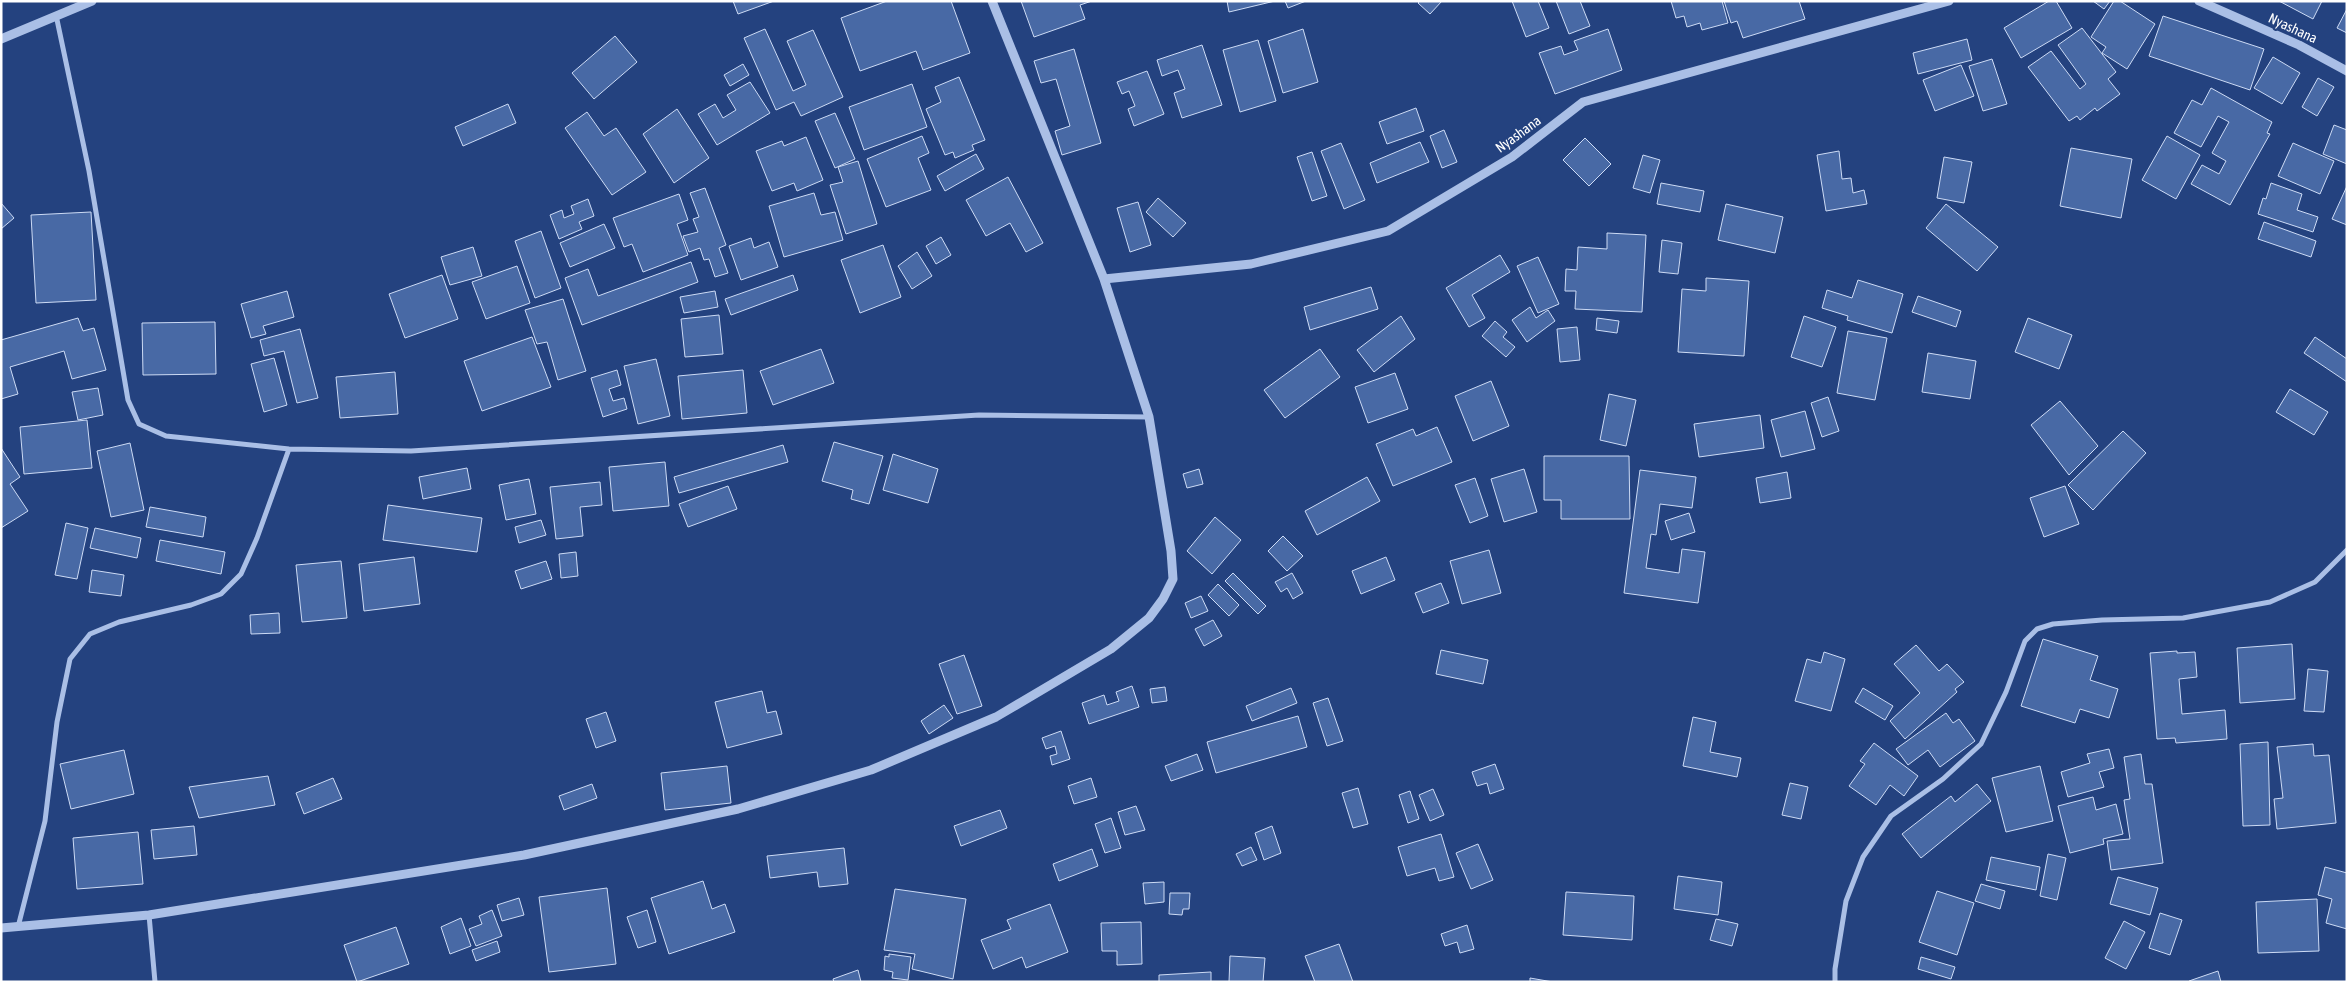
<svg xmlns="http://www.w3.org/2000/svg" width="2348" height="983" font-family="'Asap Condensed',sans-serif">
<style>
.building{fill:#4869a5;stroke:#cddbf5}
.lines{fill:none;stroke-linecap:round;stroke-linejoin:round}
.minor{stroke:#aabfe6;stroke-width:5}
.tertiary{stroke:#aabfe6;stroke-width:9}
.labels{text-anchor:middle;stroke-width:4.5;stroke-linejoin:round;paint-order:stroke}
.street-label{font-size:14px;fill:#fff;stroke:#24427f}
</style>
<rect width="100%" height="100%" fill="#24427f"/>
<!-- building -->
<path class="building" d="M733,1h41l-36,13z
M887,1h64l19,52 -47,17 -7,-19 -56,20 -19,-53z
M1021,1h71l-12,4 5,14 -51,18z
M1227,1h48l-46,11z
M1285,1h21l-18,7z
M1420,1h22l-12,13 -12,-11z
M1512,1h26l11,27 -23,9z
M1556,1h24l10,25 -21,8z
M1671,1h51l6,22 -26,7 -2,-7 -13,4 -3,-11 -8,2z
M1724,1h75l6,18 -62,19 -6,-17 -6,2z
M2049,1h7l16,27 -51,30 -17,-30z
M2093,1h17l-6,8z
M2114,1h6l35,23 -28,45 -25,-16 4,-6 -15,-10z
M2279,1h43l-9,18z
M2347,9v24l-10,-5z
M2163,16l101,33 -14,41 -101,-34z
M2082,28l34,44 -8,7 12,15 -23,17 -2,-3 -15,12 -3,-4 -8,5 -41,-54 23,-16 29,38 6,-5 -28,-39z
M765,29l28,62 13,-6 -19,-44 26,-11 30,67 -42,19 -7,-14 -18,8 -32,-72z
M1303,29l15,53 -35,11 -15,-52z
M1608,29l14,41 -67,24 -16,-41 22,-7 3,9 14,-5 -4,-9z
M615,36l22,26 -43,37 -22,-26z
M1967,39l5,21 -54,14 -5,-21z
M1258,40l18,61 -36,11 -17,-62z
M1202,45l20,60 -40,13 -8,-25 11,-4 -7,-19 -16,6 -5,-16z
M1074,49l27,94 -39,12 -7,-24 15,-5 -14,-47 -15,4 -7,-22z
M2273,57l27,16 -18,31 -28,-16z
M1992,59l15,45 -24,7 -14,-45z
M743,64l6,11 -19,11 -6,-11z
M1961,65l13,31 -39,15 -12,-31z
M1147,71l17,43 -30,12 -6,-17 7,-3 -6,-15 -7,3 -5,-12z
M959,77l26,63 -13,5 2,5 -19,8 -2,-6 -8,3 -19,-46 15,-7 -6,-15z
M2318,78l16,9 -17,29 -15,-9z
M750,82l20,31 -53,32 -19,-31 17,-10 8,14 13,-8 -9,-15z
M912,84l15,43 -63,23 -15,-43z
M2211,88l61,34 -5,11 3,1 -40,71 -39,-21 11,-19 17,9 7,-13 -14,-8 17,-31 -11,-6 -17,31 -27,-14 18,-33 10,5z
M508,104l8,19 -53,23 -8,-19z
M1416,108l8,23 -37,13 -8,-22z
M677,109l32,49 -35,25 -31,-49z
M587,112l17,24 12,-8 30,44 -34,23 -47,-67z
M835,113l20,46 -20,9 -20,-47z
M2334,125l13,5v34l-24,-10z
M1444,130l13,32 -15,6 -12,-32z
M922,136l7,17 -11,5 13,32 -45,17 -19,-48z
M2167,136l33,19 -24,44 -34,-19z
M806,137l17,43 -26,11 -3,-8 -22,8 -16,-40 26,-10 2,5z
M1585,138l26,26 -22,22 -26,-26z
M1420,142l9,20 -52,21 -7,-20z
M1341,143l24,57 -21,9 -23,-58z
M2293,143l41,18 -14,33 -42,-18z
M2071,148l61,11 -11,59 -61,-12z
M1839,151l3,28 9,-1 2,15 11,-3 3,14 -41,7 -9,-56z
M1312,152l15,44 -15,5 -15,-44z
M976,154l8,15 -39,22 -8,-15z
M1643,155l17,5 -10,33 -17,-5z
M1944,157l28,5 -8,41 -27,-5z
M858,161l19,63 -31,10 -16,-49 13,-3 -5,-15z
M1008,177l35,66 -17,9 -16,-29 -24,13 -20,-36z
M1661,183l43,8 -4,21 -43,-8z
M2271,183l31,11 -5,16 21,7 -5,15 -55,-18 5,-16 3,1z
M2347,186v39l-15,-6z
M705,188l21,57 -7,3 9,25 -13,4 -6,-18 -5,1 -4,-12 -11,4 -6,-16 15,-4 -5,-13 6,-2 -9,-24z
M814,193l7,22 14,-3 8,28 -59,17 -15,-51z
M679,194l9,26 -11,4 11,31 -45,17 -11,-28 -8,3 -11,-29z
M1158,198l28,25 -13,14 -27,-25z
M588,199l6,17 -15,6 3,7 -23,10 -9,-24 12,-5 2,8 10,-4 -3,-8z
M1138,202l13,43 -21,7 -13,-44z
M1,203l13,15 -13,11z
M1726,204l57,13 -8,36 -57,-13z
M1946,204l52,43 -21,24 -51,-43z
M91,212l5,88 -60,3 -5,-88z
M2264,222l52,19 -5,16 -53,-18z
M604,224l11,24 -45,19 -10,-24z
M541,231l20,57 -26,10 -20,-57z
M1607,233l39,2 -4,77 -67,-3 1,-18h-11l1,-22 11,1 1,-23 29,2z
M941,237l10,18 -15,9 -10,-18z
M751,238l3,10 15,-6 9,25 -37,13 -12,-34z
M1662,240l20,3 -4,31 -19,-2z
M883,245l18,52 -41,16 -19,-53z
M473,247l9,29 -32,9 -9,-28z
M917,252l15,24 -20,13 -14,-23z
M1500,255l10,17 -38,23 13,23 -16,9 -23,-39z
M1538,257l21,47 -21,9 -21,-47z
M691,262l7,20 -116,43 -17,-47 23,-9 10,27z
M517,266l13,37 -44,16 -14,-37z
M442,275l16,44 -53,19 -16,-44z
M793,275l5,15 -67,25 -6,-16z
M1706,278l43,3 -5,75 -66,-4 4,-63 24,2z
M1858,280l45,14 -11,39 -45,-13 1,-4 -26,-8 5,-18 25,8z
M1371,287l7,22 -68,21 -6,-23z
M287,291l7,26 -31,9 3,8 -15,4 -10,-34z
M715,291l3,16 -34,6 -4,-16z
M1918,296l43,15 -5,16 -44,-15z
M563,299l23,72 -28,9 -11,-38 -10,2 -12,-34z
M1530,307l6,11 12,-8 7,11 -28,21 -15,-22z
M719,315l4,39 -38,3 -4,-38z
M1401,316l14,23 -41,33 -17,-22z
M1804,316l32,11 -14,40 -31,-10z
M78,318l5,13 11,-3 12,42 -34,9 -8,-28 -54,16 8,27 -17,5v-59z
M1597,318l22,3 -2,12 -21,-3z
M2028,318l44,17 -13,34 -44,-17z
M1495,321l12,11 -4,5 12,10 -9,10 -24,-21z
M215,322l1,52 -73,1 -1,-52z
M1577,327l3,33 -20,2 -3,-33z
M300,329l18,69 -21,5 -13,-52 -20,5 -4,-16z
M1848,331l39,7 -12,62 -38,-7z
M532,337l19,50 -69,24 -18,-50z
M2315,337l32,22v23l-43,-29z
M821,349l13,34 -61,22 -13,-34z
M1320,349l20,28 -55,41 -21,-28z
M1928,353l48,8 -6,38 -48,-7z
M274,358l13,47 -23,7 -13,-48z
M656,359l14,57 -32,8 -14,-58z
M617,370l4,15 -12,4 4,12 11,-3 3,11 -24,8 -12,-39z
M743,370l4,43 -65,6 -4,-43z
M395,372l3,42 -58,4 -4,-41z
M1395,373l13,36 -40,14 -13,-36z
M1491,381l18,45 -36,15 -18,-45z
M98,388l5,27 -25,5 -6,-28z
M2290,389l38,23 -14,23 -38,-23z
M1609,394l27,6 -10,46 -26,-6z
M1828,397l11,34 -17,6 -11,-34z
M2060,401l38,45 -29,29 -38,-50z
M1805,411l10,38 -34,8 -10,-37z
M1760,415l4,33 -65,9 -5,-33z
M87,420l5,48 -68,6 -4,-47z
M1437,427l15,35 -59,24 -17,-42 37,-15 3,7z
M2123,431l23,22 -53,57 -25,-25z
M834,442l49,14 -14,48 -18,-5 2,-9 -31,-9z
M130,443l14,67 -33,7 -14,-66z
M783,445l5,17 -109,31 -5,-16z
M1,448l19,29 -10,7 18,27 -27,17z
M893,454l45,15 -10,34 -45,-13z
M1544,456h85l1,63h-69v-19h-17z
M665,462l4,44 -56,5 -4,-44z
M467,468l4,21 -48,10 -4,-22z
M1199,469l4,15 -16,4 -4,-14z
M1524,469l13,43 -33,10 -13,-43z
M1640,470l56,7 -4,31 -32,-4 -4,31 -5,-1 -5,34 33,5 3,-24 23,3 -7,51 -74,-10z
M1787,472l4,26 -31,5 -4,-25z
M1367,477l13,24 -63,34 -12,-24z
M1475,478l13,38 -18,7 -15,-38z
M529,479l7,35 -30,6 -7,-35z
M600,482l2,23 -22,2 3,29 -27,3 -6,-52z
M728,486l9,23 -49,18 -9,-23z
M2065,486l14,38 -35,13 -14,-39z
M388,505l94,13 -5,34 -94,-12z
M150,507l56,10 -3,20 -57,-10z
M1689,513l6,19 -24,8 -6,-19z
M1215,517l26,23 -29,34 -25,-23z
M541,520l5,15 -27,8 -4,-16z
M66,523l22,5 -11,51 -22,-4z
M95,528l46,10 -4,20 -47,-10z
M1283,536l20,20 -16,15 -19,-20z
M160,540l65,12 -4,22 -65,-13z
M1489,550l12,43 -39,11 -12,-43z
M576,552l2,24 -17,2 -2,-24z
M414,557l6,47 -56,7 -5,-47z
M1386,557l9,23 -34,14 -9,-23z
M341,561l6,57 -45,4 -6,-57z
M546,561l6,18 -31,10 -6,-18z
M92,570l32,5 -3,21 -32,-4z
M1233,573l33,33 -8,8 -33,-33z
M1292,573l11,20 -10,6 -6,-11 -6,4 -6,-10z
M1441,583l8,20 -26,10 -8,-20z
M1218,584l21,21 -10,11 -21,-21z
M1201,596l7,15 -17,7 -6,-15z
M279,613l1,20 -29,1 -1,-19z
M1213,620l9,16 -18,10 -9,-17z
M2043,639l55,17 -8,24 28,9 -9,29 -29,-9 -5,14 -54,-17z
M2292,644l3,55 -55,4 -3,-55z
M1916,645l23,26 8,-7 17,18 -9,7 2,3 -52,47 -15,-18 30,-28 -26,-29z
M1441,650l47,10 -5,24 -47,-10z
M2177,651v2l18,-1 2,25 -18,2 3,35 43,-4 2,29 -51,4 -1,-5 -18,1 -7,-86z
M1824,652l21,7 -14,52 -36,-10 12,-42 14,4z
M964,655l18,51 -25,8 -18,-50z
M2308,669l20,2 -4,41 -20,-1z
M1132,686l7,21 -50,17 -7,-21 22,-8 3,10 12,-4 -3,-9z
M1165,687l2,14 -15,2 -2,-14z
M1291,688l6,15 -45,18 -6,-15z
M1863,688l30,18 -8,14 -30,-18z
M762,691l5,22 9,-2 6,23 -55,14 -12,-46z
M1328,698l15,43 -16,5 -14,-43z
M944,705l9,13 -24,16 -8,-13z
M606,712l10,29 -20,7 -10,-29z
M1946,713l7,10 6,-4 16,22 -35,26 -12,-17 -20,15 -12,-16z
M1298,716l9,31 -91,26 -9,-31z
M1693,717l23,5 -6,30 31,6 -4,19 -54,-11z
M1061,731l9,28 -18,6 -2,-9 7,-2 -2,-8 -9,3 -4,-11z
M2268,742l2,83 -27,1 -3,-82z
M1874,743l44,33 -14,20 -14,-11 -14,20 -27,-19 16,-22 -5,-3z
M2313,744l1,12 15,-1 7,68 -59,6 -3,-30 9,-1 -6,-51z
M2109,749l5,19 -15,4 5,15 -36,10 -7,-25 29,-9 -3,-9z
M124,750l10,44 -63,15 -11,-45z
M1197,754l6,16 -32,11 -6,-15z
M2141,754l4,30h7l11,79 -52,7 -4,-29 23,-2 -6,-39 6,-1 -6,-42z
M1495,764l9,25 -14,5 -3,-11 -10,3 -5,-14z
M727,766l4,37 -66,7 -4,-37z
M2040,766l13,55 -47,11 -14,-54z
M268,776l7,29 -76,13 -10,-31z
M333,778l9,21 -38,15 -8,-21z
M1091,778l6,19 -23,7 -6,-18z
M1790,783l18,4 -7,32 -19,-4z
M592,784l5,14 -33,12 -5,-14z
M1977,784l14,17 -70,57 -19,-24 49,-38 4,6z
M1358,788l10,36 -15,4 -11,-35z
M1433,789l11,26 -14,6 -11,-26z
M1410,791l9,28 -11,4 -9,-28z
M2093,797l3,13 20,-6 7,30 -20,5 1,5 -34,9 -12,-47z
M1136,806l9,24 -20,5 -7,-23z
M1000,810l7,18 -46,18 -7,-20z
M1111,818l10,30 -16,5 -10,-29z
M194,826l3,29 -43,4 -3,-29z
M1272,826l9,27 -17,7 -9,-27z
M138,832l5,52 -66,5 -4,-51z
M1441,834l13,43 -15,4 -4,-13 -28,8 -9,-29z
M1478,844l15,36 -22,9 -15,-36z
M1251,847l6,13 -15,6 -6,-12z
M844,848l4,36 -29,3 -2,-15 -47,6 -3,-22z
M1092,849l6,17 -39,15 -6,-17z
M2048,854l18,4 -9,42 -17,-4z
M1991,857l49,10 -4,23 -50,-10z
M2325,867l22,6v56l-21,-6 6,-24 -14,-4z
M1678,876l44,6 -4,33 -44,-6z
M2118,877l40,11 -8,27 -40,-11z
M703,881l9,28 13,-5 10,28 -66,22 -18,-56z
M1164,882v20l-19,2 -2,-21z
M1981,884l24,7 -5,18 -25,-8z
M607,888l9,76 -67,8 -10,-75z
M895,889l71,10 -13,80 -41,-10 3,-15 -31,-4z
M1937,891l37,12 -17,52 -38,-13z
M1566,892l68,4 -2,44 -69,-5z
M1170,893h20l-1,16h-6l-1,6 -13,-1z
M519,898l5,17 -22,6 -5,-16z
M2317,899l2,52 -61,2 -2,-51z
M1050,904l18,48 -42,16 -4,-11 -29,12 -12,-29 30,-11 -4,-9z
M492,910l10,26 -26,10 -7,-17 13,-5 -3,-8z
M647,910l9,32 -18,6 -11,-31z
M2160,913l22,7 -12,35 -21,-7z
M461,918l10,28 -21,8 -9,-27z
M1716,919l22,5 -6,22 -22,-6z
M2124,921l21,11 -19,37 -21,-11z
M1141,922l1,42 -25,1v-14h-15l-1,-28z
M1467,925l7,24 -14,4 -3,-11 -12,4 -4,-12z
M396,927l13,37 -52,18 -13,-37z
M497,941l3,11 -24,9 -4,-11z
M1339,944l14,38h-38l-10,-26z
M889,954l22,3 -3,23 -16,-2 1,-6 -9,-2 1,-14 4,1z
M1230,956l35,2 -2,24h-34z
M1921,957l34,10 -4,12 -33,-10z
M858,970l3,12h-27l-1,-3z
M2218,971l3,11h-32v-1z
M1211,972v10h-52v-7z
M1530,978l23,4h-23z"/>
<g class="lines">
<!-- minor -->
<path class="minor" d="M56,15l33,156 39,229 11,24 27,12 123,13 122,2 568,-36 170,2
M149,915l6,67
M18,927l27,-106 12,-99 13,-63 20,-25 29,-12 72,-17 30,-11 20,-20 16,-36 32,-89
M1835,982v-13l11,-68 17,-44 28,-41 52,-37 38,-35 25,-52 19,-51 12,-12 16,-5 49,-4 81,-2 87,-16 45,-20 32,-32"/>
<!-- tertiary -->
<path class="tertiary" d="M2199,1l100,44 48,26
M1,39l91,-38
M1104,279l147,-15 137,-33 124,-74 71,-55 366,-101
M1,928l148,-13 375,-60 214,-46 133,-39 125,-53 115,-68 38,-31 14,-19 10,-20 -2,-28 -22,-134 -45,-138 -112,-278"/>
</g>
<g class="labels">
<!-- street labels -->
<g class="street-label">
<text transform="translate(2293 28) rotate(25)" y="5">Nyashana</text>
<text transform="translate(1518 134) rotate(-36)" y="5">Nyashana</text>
</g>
</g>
<!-- border -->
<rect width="2348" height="983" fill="none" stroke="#ffffff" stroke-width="5"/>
</svg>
